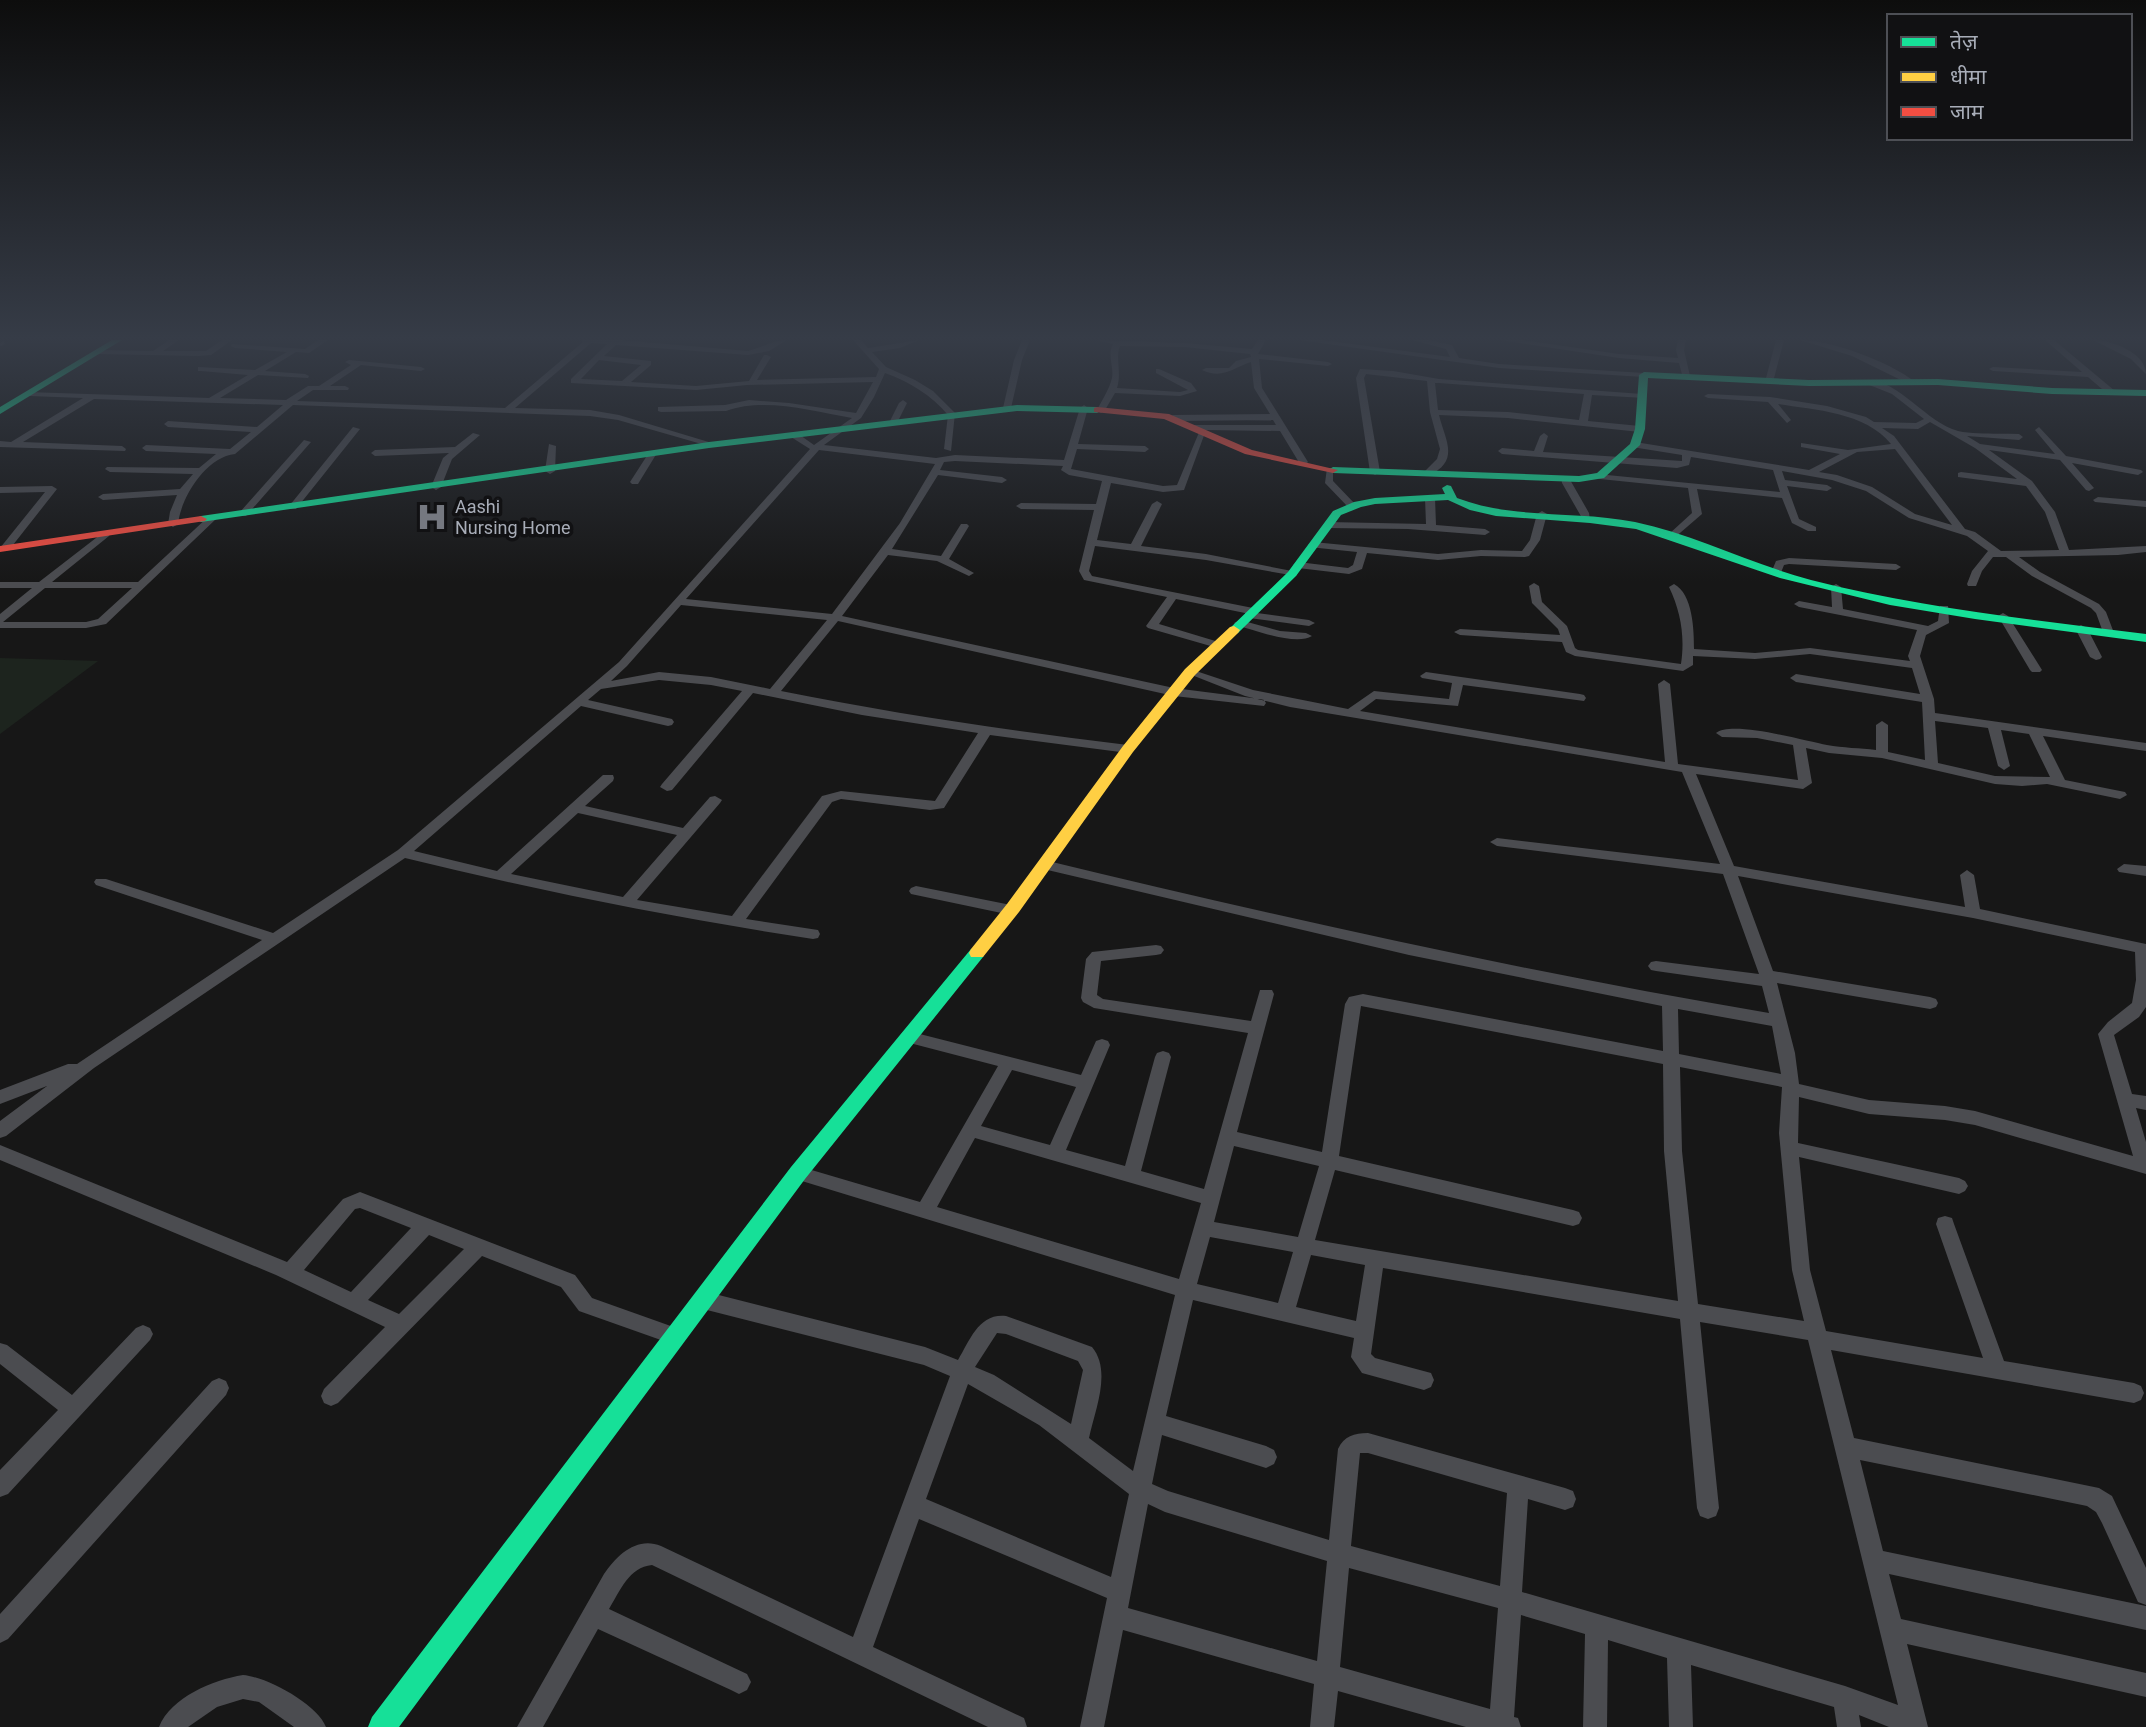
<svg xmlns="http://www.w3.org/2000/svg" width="2146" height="1727" font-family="Roboto,'Noto Sans Devanagari',sans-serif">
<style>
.green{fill:#1d241e}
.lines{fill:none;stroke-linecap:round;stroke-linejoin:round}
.street{fill:#4b4c50;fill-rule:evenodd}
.fast{fill:#16e098;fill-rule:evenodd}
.slow{fill:#ffcf43;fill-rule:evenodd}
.jam{fill:#f24e42;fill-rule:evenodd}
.rail{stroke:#4b4c4f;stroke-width:3.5;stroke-dasharray:5 4.5;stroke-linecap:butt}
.labels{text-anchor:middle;stroke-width:7;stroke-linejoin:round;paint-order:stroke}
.far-poi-label{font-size:18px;fill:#a8adb8;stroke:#111113;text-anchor:start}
</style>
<rect width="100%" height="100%" fill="#171717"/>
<!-- green -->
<path class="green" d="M0,658l98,3 -98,73z"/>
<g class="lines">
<!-- street -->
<path class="street" d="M169,340h10l-16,11h43l16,-11h10l-21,15 -13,1 -99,-2 -4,-2 4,-2 54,1z
M318,340h10l-19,13 -13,-1 -31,19 40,3 4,2 -1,2 -50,-3 -38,23 66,2 22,-14h11l32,-21 -6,-3 4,-2 72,7 4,2 -4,2 -60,-6 -31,21h15l4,2 -1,2h-35l-16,11 208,7 78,-66 -2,-2h39l128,11c13,-3 25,-11 39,-11l-18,11 -21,4 -132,-10 -12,11 47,5v4l-20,17 65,4 53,-5 15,-26h3l4,2 -14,23 119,-3 3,-8 -26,-29h8l7,8 51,-8 -19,8 -28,4 14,15 29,13 18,11 22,22 -4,38 -7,-2 4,-34c-17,-20 -38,-33 -63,-42l-11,24 -13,21 -37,27 112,13 19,-3 109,5 16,-52 4,-3 4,3 -10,36 67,2 4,3 -4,3 -68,-3 -6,20 92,17 14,-1 23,-55 -8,-1v-4h84l-3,-5 -100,1 -4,-3 4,-3 97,-1 -16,-26 -3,-26c-17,5 -28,18 -49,8l4,-2h23l7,-7 15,-4 -1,-3 -65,-7 -65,-1c-5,11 2,26 -3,42l63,4 8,-2 -32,-17v-4h3l32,14 6,8 -17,5 -65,-3 -10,17 -4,3 -4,-3c5,-10 12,-20 15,-32 2,-12 -5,-23 1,-34l-17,-4 89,3 67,6 6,-9h8l-8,14 70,8 4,2 -4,2 -69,-7 3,29 46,74 -2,2h-6l-20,-33 -74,-1 -22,60 -21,2 -52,-9 -14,57 34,4 21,-40 5,-3 5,3 -21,42 65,8 86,17 5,3 -1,2 -90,-16 -111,-14 -6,25 3,5 161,32 4,1v4l52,7 6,3 -6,3 -60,-8 -4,-1v-4l-69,-14 -17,25 63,19v4h-8l-66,-19 -2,-2 21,-29 -83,-17 -5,-9 15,-61 -73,-1 -5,-3 5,-3 75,1 6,-23 -33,-6 -8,-5 2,-4 -108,-5 -11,1 -4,8 62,7 5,3 -5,3 -64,-8 -46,74 49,7 20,-32h6l2,2 -20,33 25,14 -5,3 -32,-15 -49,-6 -46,61 332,72 86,11 4,1 2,3 -2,3 -90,-10 -336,-75 -57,70c115,23 230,40 347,54l6,4 -6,4 -138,-18 -46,73 -14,2 -89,-11 -9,3 -86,117 72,11 2,4 -2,4 -5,1c-137,-21 -273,-48 -408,-81l-311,210 -88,68 -6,2v-17l47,-35 -47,18v-14l68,-26h9l185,-124 -166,-55 -2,-3 2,-3h10l167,54 125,-83 221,-188 191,-213 -19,-12v-4h6l17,12 38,-27c-40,-7 -88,-21 -126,-7l-65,1 -3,-1v-4l67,-2 24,-5 40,3 67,10 17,-31 -126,3 -51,5 -125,-7v-4l36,-35 -16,-1 -76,65 75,2 29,5 93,28v4l-94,-27 -28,-4 -297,-11 -58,49c-29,3 -54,43 -57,70l-5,3 -5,-3 2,-12 7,-17 -74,5 -5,-3 5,-3 77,-5 13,-15 -83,-2 -5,-3 2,-2 92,1 17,-14 -70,-3 -4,-3 4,-3 84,4 21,-17 -83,-5 -4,-3 4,-3 89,6 26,-22 -189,-6 -71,43 99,4 4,3 -1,2 -125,-4v-6l11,1 72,-44 -53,-2h-3v-4l182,6 39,-23 -47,-4h-3v-4l57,3 32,-18 -52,-4 -4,-2 1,-2 73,5zM599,360l42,5 -19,16 -41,-2zM819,450l116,14 -35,59 -68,91 -146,-15zM681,605l146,15 -57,69 -59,-12 -52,-5 -48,9 16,-15zM659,680l52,5 31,6 -80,93 -2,3 7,4 5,-1 81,-97 109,22 116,18 -43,68 -94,-10 -19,5 -90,120 -95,-16 83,-97 2,-3 -7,-4 -5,1 -27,31 -98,-22 28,-25 1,-3 -1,-3h-10l-106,96 -83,-20 167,-145 87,20 4,-1 2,-3 -2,-3 -84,-19 13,-11zM578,813l99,22 -54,62 -112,-23z
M1022,340h8l-8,20 -11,48 -4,3 -4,-3 11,-48z
M1299,340h23l128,17 -4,-8 -34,-9h16l24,5 7,13 40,6 145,9 4,2 -4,2 -145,-9z
M1500,340h22l97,14 59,4 -2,-8 2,-10h8l-2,10 6,26 -7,2 -4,-15 -60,-5z
M1776,340h8l-11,42 -4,2 -4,-2z
M1800,340c32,0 89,22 114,41l-7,2 -55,-27z
M2045,340h9l61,51v4h-6l-21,-18 -95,-6 -4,-2 4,-2 89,5z
M2093,340c19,0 53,13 53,34l-15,-15z
M1360,369l33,2 46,8 203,15 4,2 -1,2 -53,-3 -4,26 52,5 4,3 -4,3 -132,-14 -69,-3c6,25 22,46 -11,61l-5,-3 14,-14 3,-10 -10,-37 -3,-31 -61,-7 -2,4 16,94 -5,3 -5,-3 -14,-94zM1435,383h4l145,11 -5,26 -71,-8 -70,-2z
M1867,380c32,0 60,43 91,51 19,4 42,2 61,3l4,3 -4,3 -52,-4 13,8 75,10 -20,-24 4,-3 27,29 75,14 2,2 -5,3 -66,-12 22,25 -5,3 -3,-1 -26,-30 -71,-10 43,31 23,31 14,38 77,-4v6l-28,3 -99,2 21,15 59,32 7,8 8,21 -2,2h-8l-8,-22 -5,-5 -59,-32 -26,-19h-13l-11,14 -6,15h-8l-1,-2 5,-13 16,-20 -21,-15 -58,-18 -43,-27 -34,-11 -50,-9 3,9 42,5 5,3 -5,3 -40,-5 12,33 17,8v4h-8l-16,-8 -10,-25 -85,-9 5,25 -29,25 -4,-1v-4l23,-21 -4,-25 -88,-9 -3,-1v-4l183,18 -7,-22 -82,-13 -2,8 -12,3 -175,-14 -4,-3 4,-3 32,3 6,-15 4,-3 4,3 -5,16 139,9v-6l-50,-8v-4l3,-1 174,28 31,-16 -39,-7v-4l47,7 43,-6c-26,-32 -76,-34 -113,-40l13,16 -4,3 -19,-21 -60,-4 -4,-2 4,-2 62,3 57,9 39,11 8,5 42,1 8,-4 -32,-25 -25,-10zM1930,422l45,26 42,31 -56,-7 -3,1v4l68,9 19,26 14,38 -58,1 -26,-19 -10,-3 -71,-93 -12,-8 36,1zM1895,449l57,76 -37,-11 -43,-27 -35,-12 -18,-3 38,-20z
M903,400l4,3 -10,20 -7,2 -1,-2 10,-20z
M353,427l7,2 -64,80h-6v-4z
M473,433l7,2 -28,24 -11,28 -5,3 -5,-3 12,-29 6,-5 -74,3 -4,-3 4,-3 80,-3z
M304,440l7,2 -65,74h-6v-4z
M549,444l7,2 -1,25 -5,3 -5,-3z
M650,451l7,2 -19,31h-6l-2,-2z
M1327,468h6v13l22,23v4h-6l-24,-25z
M1561,476l8,2 20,35 1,7 -8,-2 -20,-35z
M0,487l52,-1 5,3 -48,61 -4,1 -5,-3 45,-56 -45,1z
M1430,495l5,3 1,27 49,4 5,3 -5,3 -77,-6 -80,-1 -5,-3 5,-3 98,2 -1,-26z
M2098,497l48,4v6l-51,-5 -2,-2z
M1542,511l5,3 -7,26 -11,16 -4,1 -44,-1 -43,4 -71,-7 -5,16 -13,5 -51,-6 -5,-3 5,-3 50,6 5,-3 4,-13 -48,-5 -1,-2 5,-3 125,12 43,-4 41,1 8,-11 7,-26z
M208,517l8,2 -110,105 -20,4h-86v-14l32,-26h-32v-6h39l66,-51 5,3 -1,2 -57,46h86zM45,588h87l-34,31 -12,3h-83z
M1789,558l107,6 5,3 -5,3 -107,-6 -5,1 -4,10h-8l-1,-2 5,-12z
M1534,583l5,3 3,16 25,24 8,22 3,2 103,14c4,-27 0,-52 -12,-77l5,-3c19,10 20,46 20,65l61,4 55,-5 100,13 -2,-5 9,-26 -118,-23 -5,-3 5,-3 33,6 -1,-20 5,-3 5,3 2,22 85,17 10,-5 2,-15h8l1,17 -23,12 -6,21 14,43 1,14 211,30v8l-103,-15 22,44 60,12 2,3 -7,4 -73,-15 -25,2 -27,-2 -113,-26 -53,-5 -23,-5 6,35 -9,6 -107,-15 38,92 231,41 -5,-32 7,-5 7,5 6,34 166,35v63l-7,10 -25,18 18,59 14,2v14l-10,-2 10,34v32l-171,-49 -30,-5 -76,-6 -70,-17 -1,46 161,35 6,3 3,5 -3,5 -6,3 -160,-37 11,113 16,61 157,27 -47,-134 2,-6 7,-2 7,2 2,6 50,137 130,22 7,3 3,7 -3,7 -7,3 -303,-53 23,88 245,50 13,8 34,72v37l-8,-3 -36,-79 -6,-11 -9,-6 -227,-46 23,91 263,55v24l-257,-56 12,45 245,54v24l-239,-53 21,83h-39l-30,-12 2,12h-24l-3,-20 -143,-42 2,62h-24l-2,-69 -59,-18 -1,87h-24l2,-93 -64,-19 -7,102 4,1 3,9h-55l-128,-36 -4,36h-24l4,-43 -191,-54 -19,97h-24l27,-129 -188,-79 -46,128 151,71 3,9h-39l-336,-162c-23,2 -32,26 -43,44l138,65 4,8 -4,8 -8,4 -8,-4 -133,-61 -55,98h-26l87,-153c13,-19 33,-38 57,-28l192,91 97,-261 -26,-11 -221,-56 -7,-3 -3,-6 3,-6 7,-3 222,56 33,13c12,-20 21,-47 48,-44l86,31c20,24 3,63 -3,91l44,33 42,-176 -383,-117 -3,-5 3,-5 6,-2 122,36 78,-136 -96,-25 -2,-4 2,-4 6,-2 173,44 15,-34 6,-2 6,2 2,4 -44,105 59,16 30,-109 2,-4 6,-2 6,2 2,4 -30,114 63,18 44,-156 -154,-25 -11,-6 -2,-4 5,-39 6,-7 64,-7 5,1 3,4 -3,4 -5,1 -55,6 -4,34 6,4 148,22 9,-31h12l2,4 -37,138 85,20 23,-148 4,-7 14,-3 300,57 -1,-45 -253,-51 -370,-87 -2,-3 2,-3 5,-2c240,58 481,112 725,153l-7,-27 -106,-15 -5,-1 -3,-4 3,-4 5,-1 103,13 -36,-100 -226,-28 -7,-4 7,-4 223,26 -38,-92 -392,-65 -45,-11 -61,-24 6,-3 63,21 95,19 26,-18 75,8 3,-16 -30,-5 -2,-2 6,-4 154,22 4,1 2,3 -2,3 -121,-16 -5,21 -82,-7 -16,12 305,51 -7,-78 6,-4 6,4 8,80 120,16 -5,-35 -36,-7 -35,-1 -6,-4c16,-13 89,8 111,12 16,3 33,3 49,5v-25l6,-4 6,4v27l37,8 -3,-58 -126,-20 -6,-4 6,-4 124,20 -8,-26 -102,-14 -55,5 -62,-3v9l-10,6 -108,-15 -9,-4 -4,-10 -102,-7 -6,-3 6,-3 100,6 -2,-6 -26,-26 -3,-17zM1935,721l53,7 10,38 6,4 6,-4 -9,-36 28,4 21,43 -55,-1 -57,-13zM1738,876l235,42 162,34 1,28 -4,23 -24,19 -10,12 35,122 -158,-45 -30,-5 -76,-6 -70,-16 -4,-31 -18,-70 153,26 6,-2 2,-4 -2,-4 -6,-2 -157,-26zM1361,1006l302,58 1,87 14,150 -363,-61 20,-70 238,56 6,-2 3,-6 -3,-6 -6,-2 -234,-54zM1678,1009l94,17 9,48 -102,-20zM1680,1067l102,20 -3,46 13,137 12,51 -106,-17 -16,-153zM1012,1070l64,17 -26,58 -69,-19zM975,1138l226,65 -22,76 -242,-72zM1234,1146l85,20 -21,71 -84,-15zM1210,1237l83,15 -15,51 -81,-19zM1311,1255l54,10 -9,56 -60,-14zM1383,1268l297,51 17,189 3,8 8,3 8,-3 3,-8 -19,-186 108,18 90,365 -53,-19 -323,-94 6,-93 37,11 8,-3 3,-8 -3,-8 -8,-3 -197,-55c-14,0 -24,3 -30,16l-9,91 -161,-49 -16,-7 10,-49 104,33 8,-4 3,-7 -3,-7 -8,-4 -100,-30 27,-116 161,38 -3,19 11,16 62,17 7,-3 3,-7 -3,-7 -56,-15 -4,-4zM997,1333l9,1 72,27 5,9 -12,54 -77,-49 -19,-8zM968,1384l71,41 90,69 -18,83 -185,-78zM1360,1453h8l139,40 -7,93 -149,-40zM1148,1504l17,8 162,49 -10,100 -189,-53zM1349,1568l149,40 -8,101 -150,-42z
M2003,613l5,3 34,54 -2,2h-8l-2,-2 -32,-54z
M1240,620l40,11 26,2 6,3c-16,10 -58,-6 -76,-11l-2,-2z
M2081,625l6,3 15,29 -2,2 -4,1 -6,-3 -15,-29z
M2124,864l22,2v10l-27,-4 -2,-3z
M916,886l95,19 7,5 -7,5 -100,-21 -2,-3 2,-3z
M0,1145l287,117 56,-63 17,-7 215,83 17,23 90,32 3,6 -3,6 -7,3 -96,-34 -18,-24 -79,-31 -144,147 -7,3 -7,-3 -3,-7 3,-7 61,-62 -109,-52 -276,-115zM360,1208l51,20 -60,64 -47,-22 51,-61zM429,1235l35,14 -65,65 -31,-14z
M143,1325l7,3 3,6 -3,6 -142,154 -8,3v-27l58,-60 -58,-46v-21l7,2 65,50 64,-67z
M219,1378l7,3 3,7 -3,7 -218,244 -8,4v-29l212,-233z
M243,1675c24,2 74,29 83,52h-32l-35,-25 -16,-3 -26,8 -29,20h-29c12,-30 54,-47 84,-52z"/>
<!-- fast -->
<path class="fast" d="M112,340h10l-122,74v-7z
M1644,372l165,8 129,-1 114,9 94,2v6l-94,-2 -114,-9 -129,1 -161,-8 -3,51 -5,16 -36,33 -25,4 -246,-9 -5,-3 5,-3 246,9 18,-3 33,-29 5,-15 4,-54z
M1017,405l80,2 5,3 -5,3 -80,-2 -308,37 -508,74 -6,-3 6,-3 508,-74z
M1447,485l4,1 6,12c58,22 119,12 178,24 61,13 116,42 176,58 110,28 223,40 335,54v8l-171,-23 -85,-14 -110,-27 -144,-49 -46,-6 -94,-7 -26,-6 -22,-10 -73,4 -14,3 -20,8 -45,61 -58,57 -4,1 -6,-4 60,-58 45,-61 21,-9 21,-4 70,-4 -3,-6z
M977,947l6,2 2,4 -2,4 -178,222 -406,548h-31l4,-10 419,-550 180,-218z"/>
<!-- slow -->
<path class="slow" d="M1234,626l6,4 -2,3 -43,42 -62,77 -114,160 -36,45h-12l-2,-4 2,-4 36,-45 116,-158 62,-77 45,-42z"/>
<!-- jam -->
<path class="jam" d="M1097,407l72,7 83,36 86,20 -5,3 -88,-19 -81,-35 -70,-7v-4z
M201,516l6,3 -2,2 -205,31v-6z"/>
<!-- rail -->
<path class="rail" d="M0,345l8,-5"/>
</g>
<!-- sky -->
<linearGradient id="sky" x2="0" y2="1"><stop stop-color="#0d0d0d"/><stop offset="0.58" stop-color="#363c47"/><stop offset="1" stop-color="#363c47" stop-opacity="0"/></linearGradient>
<rect width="2146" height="582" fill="url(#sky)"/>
<!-- icons -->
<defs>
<g id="hospital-bare" transform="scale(2.415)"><path d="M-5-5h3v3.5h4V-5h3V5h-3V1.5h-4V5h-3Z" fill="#757880" stroke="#111113" stroke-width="2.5" paint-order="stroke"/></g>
</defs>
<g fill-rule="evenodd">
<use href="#hospital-bare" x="432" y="517"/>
</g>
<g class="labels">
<!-- far-poi labels -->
<g class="far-poi-label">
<text x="455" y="513">Aashi<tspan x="455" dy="21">Nursing Home</tspan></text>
</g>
</g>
<!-- legend -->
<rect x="1887" y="14" width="245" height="126" fill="#111113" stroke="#4d4f55" stroke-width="2"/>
<rect x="1901" y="37" width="35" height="10" fill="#16e098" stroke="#4d4f55" stroke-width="2"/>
<text x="1950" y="49" font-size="21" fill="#a8adb8">तेज़</text>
<rect x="1901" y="72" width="35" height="10" fill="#ffcf43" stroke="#4d4f55" stroke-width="2"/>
<text x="1950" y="84" font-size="21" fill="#a8adb8">धीमा</text>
<rect x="1901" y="107" width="35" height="10" fill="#f24e42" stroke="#4d4f55" stroke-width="2"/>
<text x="1950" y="119" font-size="21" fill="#a8adb8">जाम</text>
</svg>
